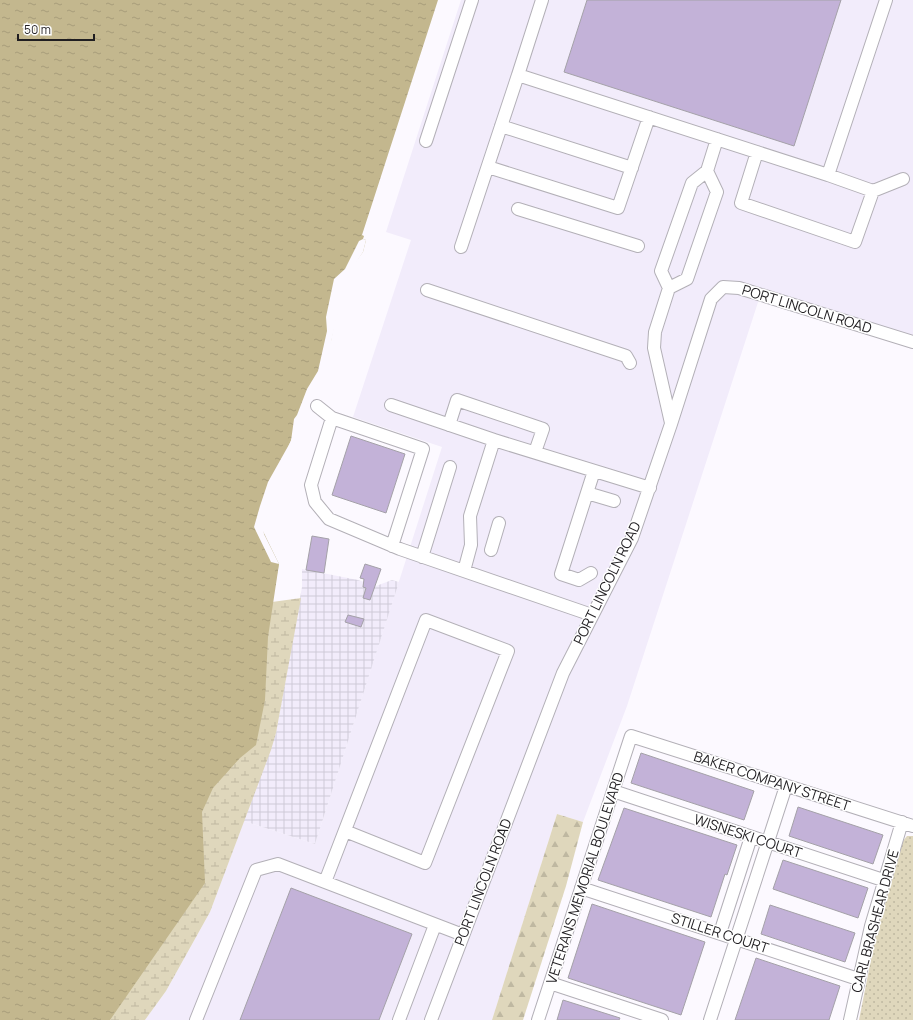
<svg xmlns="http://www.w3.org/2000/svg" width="913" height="1020" font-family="Manrope,sans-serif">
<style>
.built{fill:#f2ecfb}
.industrial{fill:url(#industrial-grid)}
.grass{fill:url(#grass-dots)}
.forest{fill:url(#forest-firs)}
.wetland{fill:url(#wetland-marsh)}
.water{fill:url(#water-ripples)}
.pier{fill:#fcf9ff}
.building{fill:#c3b2d8;stroke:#a4a1a8}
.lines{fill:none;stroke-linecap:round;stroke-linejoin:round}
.minor-casing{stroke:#b3b0b7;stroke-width:14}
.minor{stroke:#fff;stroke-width:12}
.labels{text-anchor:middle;stroke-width:3;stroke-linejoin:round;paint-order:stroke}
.street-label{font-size:14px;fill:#201e21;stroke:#fff}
</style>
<defs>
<pattern id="industrial-grid" width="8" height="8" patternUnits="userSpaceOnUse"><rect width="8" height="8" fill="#f2ecfb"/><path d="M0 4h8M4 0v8" fill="none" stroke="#cfcad7"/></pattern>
<pattern id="grass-dots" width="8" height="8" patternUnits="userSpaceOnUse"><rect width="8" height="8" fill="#dfd7bc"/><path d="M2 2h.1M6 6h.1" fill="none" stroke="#bfb8a1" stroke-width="1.8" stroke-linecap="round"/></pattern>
<pattern id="forest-firs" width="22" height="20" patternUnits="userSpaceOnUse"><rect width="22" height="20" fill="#dfd7bc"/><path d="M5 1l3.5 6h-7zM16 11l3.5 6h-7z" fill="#bfb8a1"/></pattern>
<pattern id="wetland-marsh" width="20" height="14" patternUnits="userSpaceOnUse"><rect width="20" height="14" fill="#dfd7bc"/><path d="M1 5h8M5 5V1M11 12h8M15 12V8" fill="none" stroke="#bfb8a1"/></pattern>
<pattern id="water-ripples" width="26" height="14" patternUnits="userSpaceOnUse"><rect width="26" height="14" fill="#c3b78e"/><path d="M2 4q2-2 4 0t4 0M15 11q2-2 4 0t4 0" fill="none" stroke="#a79d7a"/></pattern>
</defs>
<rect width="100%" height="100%" fill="#fcf9ff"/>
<!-- built -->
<path class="built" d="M461,0h452v343l-152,-50 -134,413 -44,116 -26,-8 -65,206h-347l21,-29 44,-79 34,-91 71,23 127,-397 -89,-30 58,-177 -25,-8z"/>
<!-- industrial -->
<path class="industrial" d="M302,569l56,11 18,6 16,-6 7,2 -84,262 -71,-23 32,-88 26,-146z"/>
<!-- grass -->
<path class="grass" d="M907,836h6v184h-54l16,-81 28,-98z"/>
<!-- forest -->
<path class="forest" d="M557,814l26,8 -17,64 -43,134h-31z"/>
<!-- wetland -->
<path class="wetland" d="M254,527l25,37 -7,38 29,-4 -25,135 -5,17 -61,162 -44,79 -21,29h-90z"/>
<!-- water -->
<path class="water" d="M0,0h438l-76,235 2,1 -1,3 3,1 -3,12 -20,27 -12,62 -54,134 -16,52 18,37 -11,73 -3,63 -9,45 -16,13 -27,30 -11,24 3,71 -95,137h-110z"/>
<!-- pier -->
<path class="pier" d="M363,239l3,1 -3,12 -18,28 -19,85 -40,100 -7,11 -16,51 1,7 15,30 -8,-2 -17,-35 6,-21 8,-24 23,-41 3,-22 3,-4 10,-26 11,-18 9,-40 -1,-14 8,-38 11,-10 14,-28z"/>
<!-- building -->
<path class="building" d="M587,0h254l-47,146 -230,-74z
M351,436l54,18 -19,59 -54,-18z
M312,536l17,3 -5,34 -18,-3z
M365,564l16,5 -11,31 -7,-2 3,-10 -3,-1 1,-8 -4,-1z
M348,615l16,4 -3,8 -16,-5z
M641,753l113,38 -10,29 -113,-37z
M798,807l85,28 -10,29 -84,-28z
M624,808l113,37 -10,30 -2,-1 -14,43 -113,-37z
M783,860l85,28 -10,30 -85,-29z
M291,888l121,46 -33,86h-139z
M592,904l113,38 -24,73 -113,-37z
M770,905l85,28 -10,29 -84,-28z
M756,958l84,28 -11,34h-94z
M563,1000l57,18 -1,2h-62z"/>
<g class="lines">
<!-- minor casing -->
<g class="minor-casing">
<path id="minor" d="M542,0l-24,75 310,100 58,-175
M501,126l131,42
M426,141l46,-141
M757,152l-16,51 114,39 18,-51
M488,167l130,41 31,-91
M828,175l45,16 30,-12
M518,209l120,37
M461,247l57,-172
M669,288l18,-9 30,-87 -10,-21
M427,290l199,66 4,7
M391,405l103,35
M317,406l15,12 91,31 -31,97
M332,418l-21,67 4,17 14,17 71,30 192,66
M671,423l-17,-75 1,-16 14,-44 -8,-17 31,-88 15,-12 10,-32
M449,425l8,-25 86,29 -8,23
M587,493l27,8
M491,550l8,-27
M422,557l28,-90
M464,571l7,-26 -1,-29 24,-76 156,48
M591,573l-12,7 -18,-6 33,-103
M613,791l270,89
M325,882l101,-262 82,31 -83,212 -80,-32
M581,888l277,91
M720,933l31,-96
M550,983l112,37
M196,1020l60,-150 22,-6 185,71
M399,1020l36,-95
M431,1020l132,-347 69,-135 39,-114 40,-125 12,-12 16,1 174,54
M538,1020l93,-284 282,90
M710,1020l76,-234
M850,1020l21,-94 31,-104"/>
</g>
<!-- minor -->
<use href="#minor" class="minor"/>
</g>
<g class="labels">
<!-- street labels -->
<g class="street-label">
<text transform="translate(807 309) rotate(17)" y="5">PORT LINCOLN ROAD</text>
<text transform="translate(607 583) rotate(-64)" y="5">PORT LINCOLN ROAD</text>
<text transform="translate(772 781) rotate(18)" y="5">BAKER COMPANY STREET</text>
<text transform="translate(748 836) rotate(18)" y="5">WISNESKI COURT</text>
<text transform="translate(585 878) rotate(-72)" y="5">VETERANS MEMORIAL BOULEVARD</text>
<text transform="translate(483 882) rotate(-69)" y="5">PORT LINCOLN ROAD</text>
<text transform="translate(875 921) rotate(-75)" y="5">CARL BRASHEAR DRIVE</text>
<text transform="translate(720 933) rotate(18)" y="5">STILLER COURT</text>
</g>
</g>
<!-- scale -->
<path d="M18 34v6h76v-6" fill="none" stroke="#201e21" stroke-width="2"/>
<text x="24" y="34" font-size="12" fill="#201e21" stroke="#ffffff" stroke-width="3" paint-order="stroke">50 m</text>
</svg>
